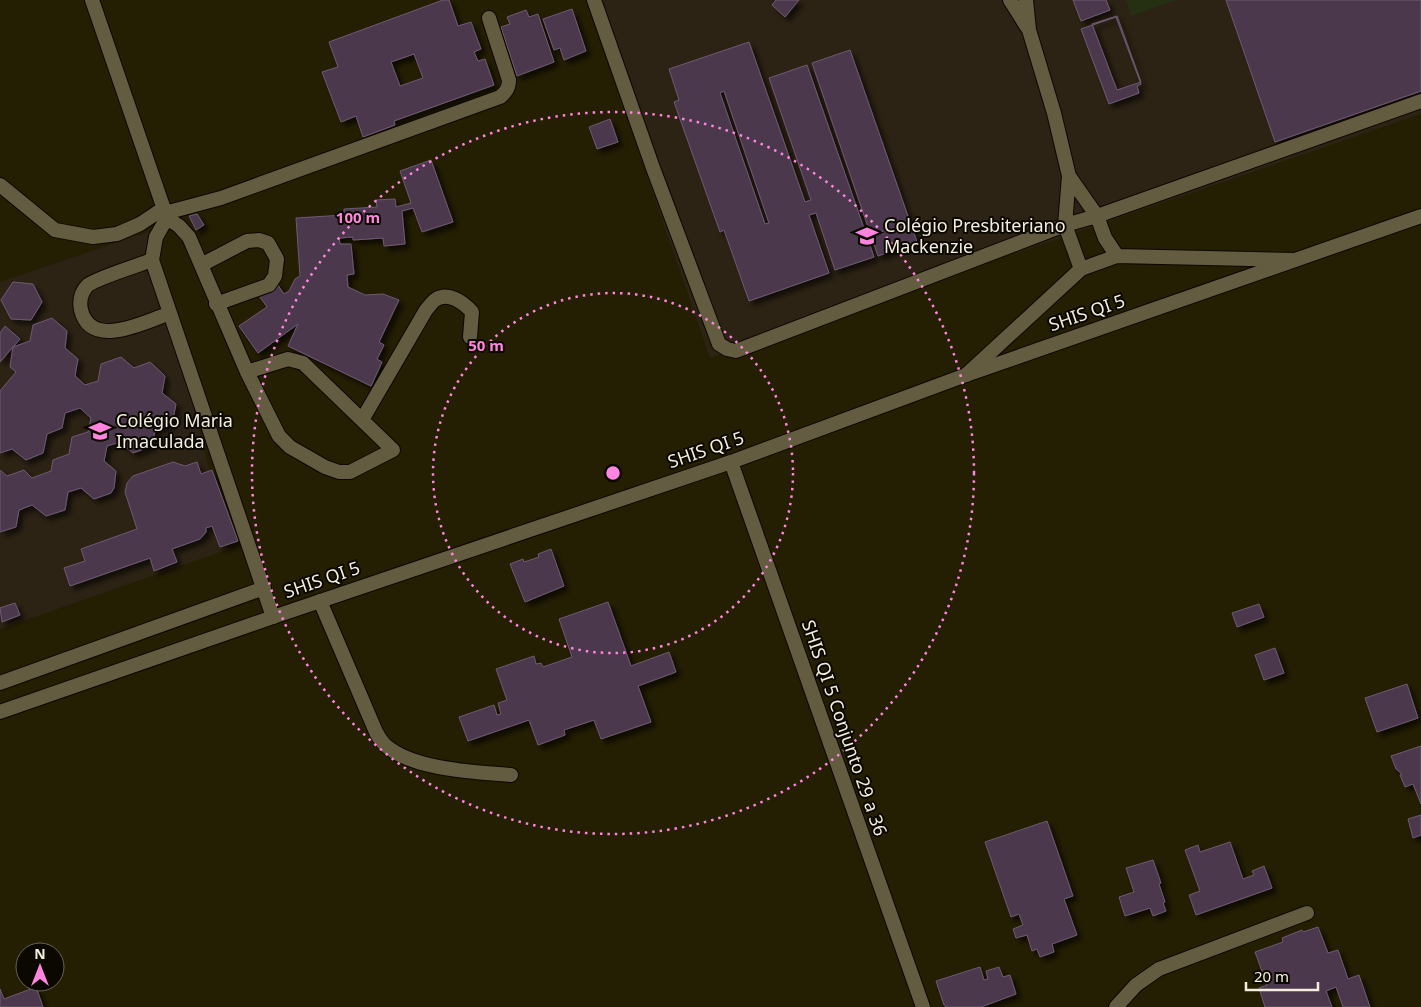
<svg xmlns="http://www.w3.org/2000/svg" width="1421" height="1007" font-family="'Noto Sans',sans-serif">
<style>
.education{fill:#2d2314}
.green{fill:#252f12}
.building{fill:#4b384e;stroke:#6e5a71;fill-rule:evenodd;filter:url(#shadow)}
.lines{fill:none;stroke-linecap:round;stroke-linejoin:round}
.service-casing{stroke:#0d0700;stroke-width:16}
.minor-casing{stroke:#0d0700;stroke-width:16}
.tertiary-casing{stroke:#0d0700;stroke-width:16}
.service{stroke:#645c40;stroke-width:14}
.minor{stroke:#645c40;stroke-width:14}
.tertiary{stroke:#645c40;stroke-width:14}
.ring{fill:none;stroke:#ff85df;stroke-width:2.5;stroke-dasharray:2.5 5}
.labels{text-anchor:middle;stroke-width:4;stroke-linejoin:round;paint-order:stroke}
.poi-label{font-size:18px;fill:#f3efdf;stroke:#0b0801;text-anchor:start}
.street-label{font-size:18px;fill:#f3efdf;stroke:#0b0801}
.centre{fill:#ff85df;stroke:#0b0801;stroke-width:2.5}
.ring-label{font-size:15px;text-anchor:middle;font-weight:bold;fill:#ff85df;stroke:#0b0801;stroke-width:4;stroke-linejoin:round;paint-order:stroke}
</style>
<defs>
<filter id="shadow"><feDropShadow dx="4.5" dy="4.5" stdDeviation="2.5" flood-color="#0009"/></filter>
</defs>
<rect width="100%" height="100%" fill="#241e03"/>
<!-- education -->
<path class="education" d="M586,0h835v114l-711,244z
M148,232l22,81 59,236 -229,80v-347z"/>
<!-- green -->
<path class="green" d="M1126,0h50l-45,16z"/>
<!-- building -->
<path class="building" d="M443,0h6l9,26 13,-4 10,27 -7,3 4,9 7,-2 9,26 -100,36 1,4 -32,12 -7,-21 -15,6 -19,-50 16,-5 -9,-25zM414,54l9,24 -23,8 -9,-24z
M776,0h23l-14,17 -13,-12z
M1073,0h33l4,10 -29,11z
M1226,0h195v91l-146,51z
M572,9l14,42 -22,9 -4,-12 -6,2 -11,-31z
M526,10l3,7 9,-3 16,48 -37,14 -16,-49 9,-3 -3,-7z
M1117,16l24,66 -24,8 -25,-66z
M1116,17l25,67 -4,2 2,7 -30,11 -28,-75z
M749,42l56,160 6,-2 -42,-122 38,-13 67,192 -39,13 -19,-57 -7,2 20,58 -80,28 -25,-71 -4,2 -46,-130 5,-2 -10,-31zM724,91l45,132 -4,1 -45,-131z
M850,50l67,192 -39,14 -66,-193z
M610,119l8,23 -21,7 -8,-22z
M431,160l22,62 -31,10 -9,-24 -11,3 3,33 -21,2 -1,-8 -30,2v-3l-14,1 1,6h11l3,30 -7,1 1,12 17,8 18,-1 16,6 -20,42 5,3 -7,14 5,3 -11,24 -83,-40 10,-22 -40,29 -19,-27 28,-19 -10,-14 18,-12 9,13 5,-3 6,-12 5,-3 -4,-58 48,-3v-6l33,-2 -1,-7 19,-1 1,8 15,-4 -11,-32z
M197,214l7,11 -8,5 -7,-14z
M13,282l20,2 9,18 -11,18 -20,-1 -10,-19z
M52,318l15,13 -2,17 13,11 -3,17 10,9 13,-4 3,-17 20,-7 13,11 16,-6 15,14 -3,17 14,11 -4,20 -17,6 -3,16 -19,7 -13,-11 -13,4 -3,15 12,10 -2,17 -3,5 -17,6 -13,-11 -13,4 -3,18 -19,6 -14,-11 -13,5 -3,17 -16,5v-62l7,6 17,-6 8,8 19,-7 2,-11 16,-6 3,-17 16,-5 3,-14 -11,-10 -15,5 -3,15 -15,6 -4,19 -17,7 -14,-11 -12,4v-62l16,-19 -6,-5 3,-20 17,-6 3,-16z
M5,326l15,13 -20,23v-29z
M173,462l12,4 12,-4 4,12 11,-4 26,71 -18,6 -8,-21 -6,2v4l-6,7 -28,10 5,13 -23,9 -4,-13 -80,28 -6,-18 21,-7 -4,-12 56,-20 -12,-37 2,-9 6,-7z
M551,549l13,37 -39,16 -15,-38 13,-5 1,3 15,-5 -1,-3z
M608,602l23,64 38,-14 7,20 -38,14 13,36 -50,17 -7,-19 -30,10 1,5 -27,10 -9,-25 -61,21 -9,-24 35,-12 3,10 4,-1 -3,-11 9,-3 -11,-31 38,-13 2,8 5,-1 2,4 29,-10 -13,-38z
M15,603l5,12 -18,7 -2,-14z
M1259,604l5,13 -27,10 -5,-14z
M1275,648l9,25 -20,7 -9,-25z
M1407,684l11,34 -41,14 -12,-34z
M1421,746v58l-8,-20 -8,3 -5,-12 2,-1 -6,-5 -5,-13z
M1421,815v20l-8,3 -5,-19z
M1047,821l26,75 -9,3 13,36 -25,9 2,8 -14,5 -3,-8 -5,2 -5,-16 -11,3 -3,-9 10,-4 -4,-11 -8,3 -26,-75z
M1230,842l13,37 11,-4 -2,-4 12,-5 8,22 -76,27 -7,-20 11,-4 -15,-41 13,-5 2,7z
M1153,860l8,23 -2,1 6,18 -2,1 3,8 -13,5 -3,-8 -25,8 -6,-19 15,-5 -8,-24z
M1318,927l10,26 10,-3 10,29 11,-4 11,32h-27l-7,-20 -10,4 6,16h-67l-6,-19 8,-3 -12,-33 28,-10 -1,-4 20,-8 1,2z
M980,967l4,13 4,-1 -2,-8 13,-4 4,10 7,-2 6,19 -35,13h-35l-2,-2 -8,-24z
M36,987l7,20h-43v-18l4,10z"/>
<g class="lines">
<!-- service casing -->
<g class="service-casing">
<path id="service" d="M594,0l59,168 66,176 8,5 9,2 329,-126 32,-9 324,-115
M1010,0l17,27
M1026,0l3,30 25,83 15,63 -4,49 16,44
M1069,176l28,40 8,22 12,18
M165,213l56,-15 279,-101c6,-5 9,-9 9,-17l-20,-62
M152,260c-13,5 -55,18 -64,25 -7,7 -9,15 -7,25 10,40 64,12 89,3
M201,265l46,-24 12,-1 9,3 9,16 -2,17 -6,9 -53,19
M247,372l41,-13 15,4 90,87 -43,22h-11l-14,-5 -35,-20 -11,-11 -32,-64 -58,-135 -10,-11 -12,-8 -11,19 -4,23 121,357
M966,375l115,-106 36,-13 177,4
M362,420l64,-110c3,-3 6,-8 9,-10 13,-9 28,2 37,12l-2,25
M320,601l56,131c2,4 5,9 9,13 28,25 90,27 126,30
M0,683l264,-95
M1116,1007l20,-22 23,-16 148,-56"/>
</g>
<!-- minor casing -->
<g class="minor-casing">
<path id="minor" d="M92,0l75,218
M0,185l55,45 38,7 24,-3 23,-10 24,-16
M731,462l192,545"/>
</g>
<!-- tertiary casing -->
<g class="tertiary-casing">
<path id="tertiary" d="M0,712l273,-95 458,-155 235,-87 455,-159"/>
</g>
<!-- service -->
<use href="#service" class="service"/>
<!-- minor -->
<use href="#minor" class="minor"/>
<!-- tertiary -->
<use href="#tertiary" class="tertiary"/>
</g>
<!-- distance rings -->
<g class="ring">
<circle cx="613" cy="473" r="180"/>
<circle cx="613" cy="473" r="361"/>
</g>
<!-- icons -->
<defs>
<g id="school-bare" transform="scale(1.725)"><path d="M0-5L7-2L0 1L-7-2ZM-4 1L0 2.5L4 1V4Q0 6-4 4Z" fill="#ff85df" stroke="#0b0801" stroke-width="2.5" paint-order="stroke"/></g>
</defs>
<g fill-rule="evenodd">
<use href="#school-bare" x="867" y="236"/>
<use href="#school-bare" x="100" y="431"/>
</g>
<g class="labels">
<!-- poi labels -->
<g class="poi-label">
<text x="884" y="232">Colégio Presbiteriano<tspan x="884" dy="21">Mackenzie</tspan></text>
<text x="116" y="427">Colégio Maria<tspan x="116" dy="21">Imaculada</tspan></text>
</g>
<!-- street labels -->
<g class="street-label">
<text transform="translate(1087 313) rotate(-19)" y="6">SHIS QI 5</text>
<text transform="translate(706 450) rotate(-19)" y="6">SHIS QI 5</text>
<text transform="translate(322 580) rotate(-19)" y="6">SHIS QI 5</text>
<text transform="translate(844 728) rotate(71)" y="6">SHIS QI 5 Conjunto 29 a 36</text>
</g>
</g>
<circle cx="613" cy="473" r="8" class="centre"/>
<g class="ring-label">
<text x="358" y="223">100 m</text>
<text x="486" y="351">50 m</text>
</g>
<!-- north arrow -->
<g transform="translate(40 967)"><circle r="24" fill="#0b0801" stroke="#68645a"/>
<path d="M0-4L9 19L0 12L-9 19Z" fill="#ff85df"/>
<text y="-8" font-size="14" font-weight="bold" text-anchor="middle" fill="#f3efdf">N</text>
</g>
<!-- scale -->
<path d="M1246 982v8h72v-8" fill="none" stroke="#f3efdf" stroke-width="2.5"/>
<text x="1254" y="982" font-size="15" fill="#f3efdf" stroke="#0b0801" stroke-width="4" paint-order="stroke">20 m</text>
</svg>
